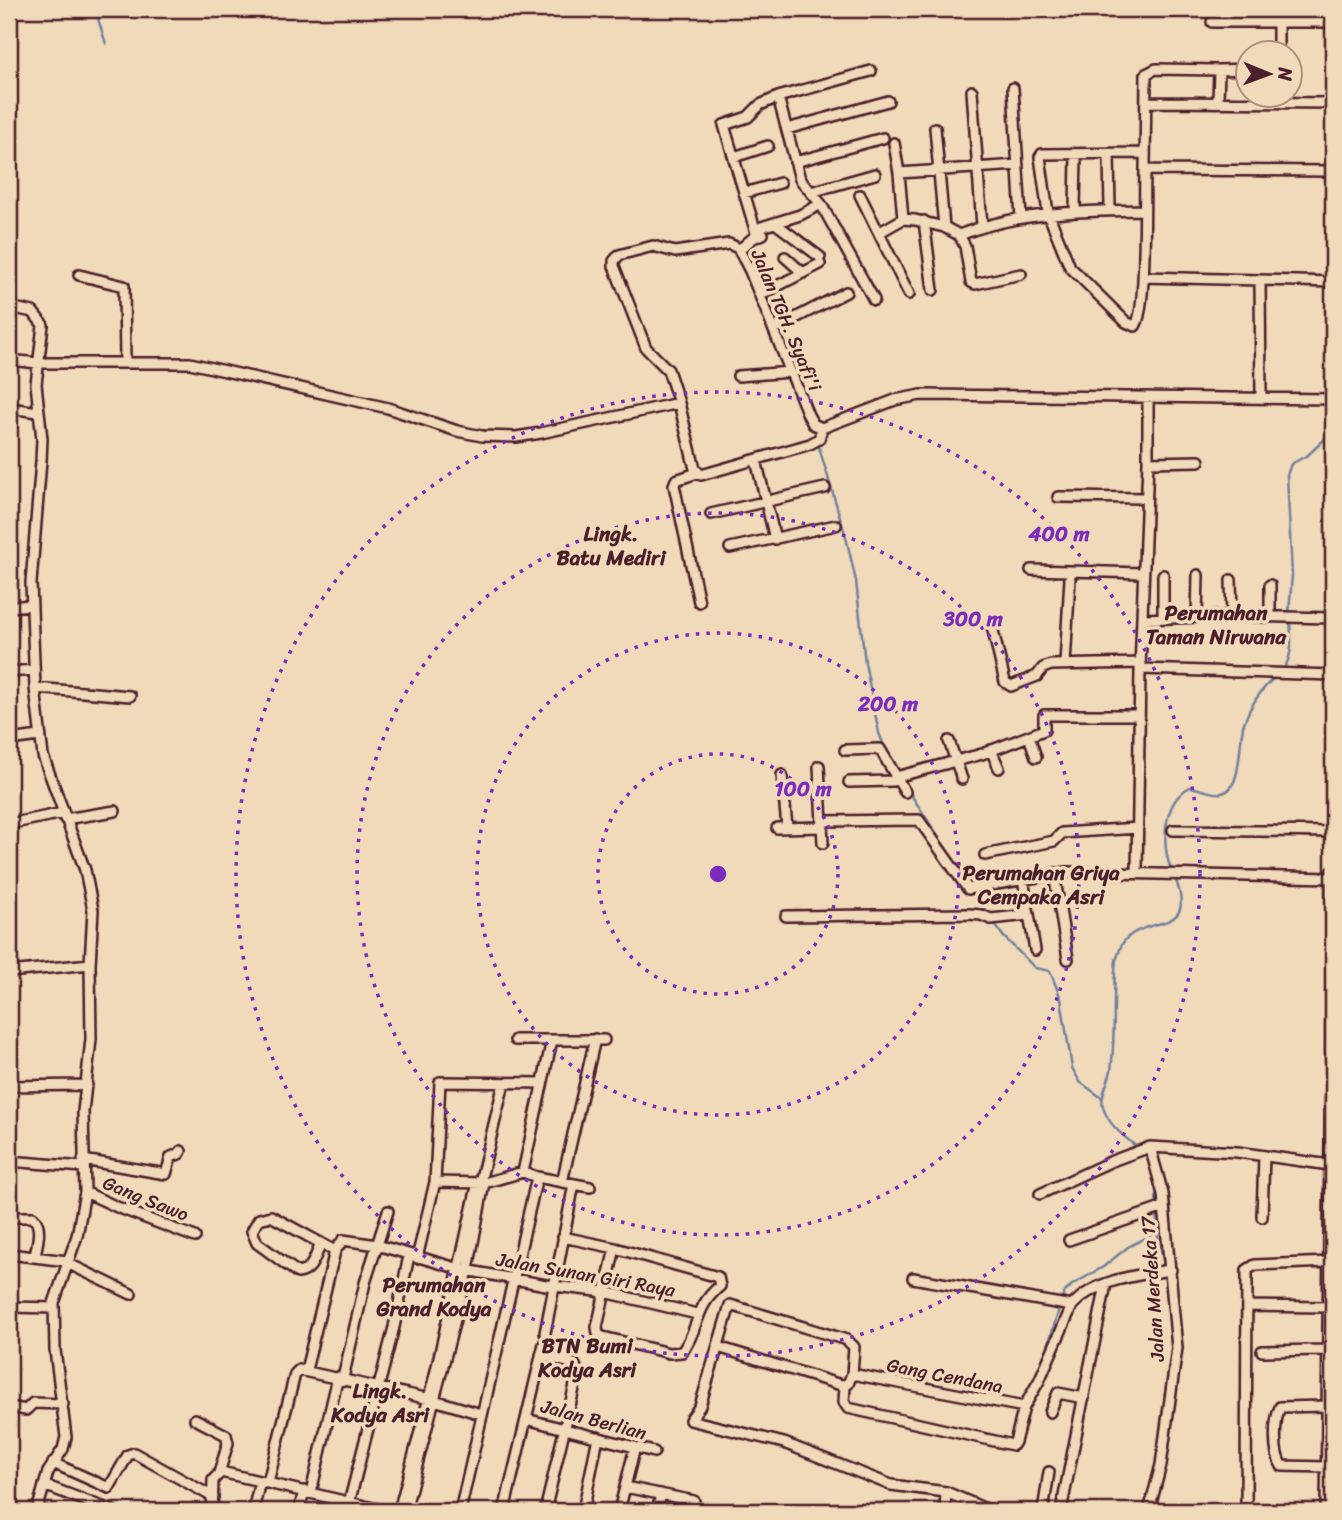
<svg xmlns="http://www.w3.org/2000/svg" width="1342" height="1520" font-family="Sriracha,sans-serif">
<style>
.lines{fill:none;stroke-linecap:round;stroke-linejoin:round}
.stream{stroke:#71819d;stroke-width:2.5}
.minor-casing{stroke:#4a1f2b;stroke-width:14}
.minor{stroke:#f1dab9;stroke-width:9}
.ring{fill:none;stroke:#7b2cbf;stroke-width:3.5;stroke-dasharray:3.5 7}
.labels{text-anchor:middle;stroke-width:7;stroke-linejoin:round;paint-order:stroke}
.street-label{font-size:19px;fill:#4a1f2b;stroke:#f1dab9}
.neighbourhood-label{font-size:21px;font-weight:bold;fill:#4a1f2b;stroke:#f1dab9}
.centre{fill:#7b2cbf;stroke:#f1dab9;stroke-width:3.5}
.ring-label{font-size:21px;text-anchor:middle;font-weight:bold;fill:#7b2cbf;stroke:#f1dab9;stroke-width:7;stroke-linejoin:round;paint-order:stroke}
</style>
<rect width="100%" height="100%" fill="#f1dab9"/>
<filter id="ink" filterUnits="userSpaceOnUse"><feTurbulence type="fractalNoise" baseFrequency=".0143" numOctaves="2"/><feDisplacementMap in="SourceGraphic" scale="14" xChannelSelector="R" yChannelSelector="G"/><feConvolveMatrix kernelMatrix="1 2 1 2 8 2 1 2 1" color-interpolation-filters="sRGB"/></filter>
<g filter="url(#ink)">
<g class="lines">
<!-- stream -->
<path class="stream" d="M95,9l11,35
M829,9l7,5
M818,444l28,93 10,44 9,82 14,70 7,18
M1289,613l3,-38 -5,-100 4,-11 17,-9 18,-17h7
M1282,670c12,-13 9,-33 8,-50
M908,790l48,74
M1172,872c-11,-26 -10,-70 18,-85 9,1 23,8 32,6 21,-4 16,-52 22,-70 6,-17 18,-35 31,-46
M973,890l15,24
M994,923l9,13 32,32 15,3 11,28 11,69 8,14 22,16
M1150,1159c-16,-17 -40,-28 -47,-52 -3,-12 6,-25 8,-37 5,-36 1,-73 5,-110 2,-5 4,-11 6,-16 22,-32 77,-6 53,-66
M1156,1186l1,46 8,38
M1043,1362l21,-69 8,-8 31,-18 25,-20 29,-15
M1153,1477l6,-28"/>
<!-- minor casing -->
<g class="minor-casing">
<path id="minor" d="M1212,22h121
M1278,52v-30
M1219,70l27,-1
M1013,88l8,130
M972,91l10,135
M778,97l22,82 21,25 53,96
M1146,102l187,1
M935,128l9,99
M787,129l101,-28
M894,143l5,30 4,46
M1145,153l-103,1 -2,3 8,56 22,54 56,55 9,4c12,-11 9,-132 10,-156l188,1
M1109,154l1,57
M734,157l34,-11
M795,162l88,-24
M1145,170l1,-96 10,-5 63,1 -1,31
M899,173l119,-8
M811,192l64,-18
M744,193l36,-10
M860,195l49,99
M1075,210l1,-56
M924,221l9,69
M775,223l45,34
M755,229l45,-14 21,-11
M880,232l23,-13 12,1 29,7 15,8 6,11 6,36 4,2 46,-10
M959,235c60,-23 121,-24 184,-25
M757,236l-33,-111 24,-8 12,-12 18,-8 93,-26
M739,250l14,-12 10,-4
M785,257l18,16
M79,275l45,11 1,76
M1143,277l117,3 1,118
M1260,280l73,2
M760,295l60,-31
M9,307l24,5 10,13 -7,59 6,55 -1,22 -10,122 4,105 8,68 42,114 8,40 -3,54 1,75 -8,73 2,80 -8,44 -23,67 1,47 11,87 -3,12 -15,23 -11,39
M774,329l72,-37
M9,360l29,3h152l198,45 69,23 25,5 34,1 25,-4 138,-30 16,66 6,6 109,-31 9,-5 3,-11
M738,376l53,-4
M679,403l-11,-33 -22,-22 -32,-82v-5l5,-6 34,-9 22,6 54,-8 9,4 12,23 58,144 5,9 9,4 73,-28 26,-5 412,4
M9,408l30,4
M1333,408v15
M756,460l19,79
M1148,462l51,-1
M697,473l-21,7 -2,5 25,117
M1058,497l88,1
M711,514l114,-26
M730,548l106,-23
M1031,570l112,3
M1163,575v43
M1231,580l1,36
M9,607l22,-2
M1270,616v-31
M1197,617l1,-42
M1142,619l90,-3 101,2
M991,622l14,60 6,4 26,-10 6,-8 8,-3 90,-2
M1065,664l5,-86
M1140,669l193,6
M9,672l25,-2
M35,688l95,8
M1029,736l7,21
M9,740l31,-4
M949,741l13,38
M845,750l35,-1 25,43
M991,750l8,18
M819,766l4,77
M782,775l5,52
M849,782l44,-1 3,-4 86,-23 62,-24v-15h95
M65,819l50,-8
M822,821l97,-1 49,69 99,-17 266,6
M9,824l54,-11
M777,828l46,-1
M1173,830l160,2
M985,855l69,-14 8,-8 76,-5
M1054,873l14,86
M1137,873l3,-204 8,-207v-65
M1023,879l12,71
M786,916l183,-2 12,1 10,4 37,-4
M9,972l81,-8
M515,1040h89
M9,1086l78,-1
M83,1160l83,14 5,-17 8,-3 2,-3
M9,1161l74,6
M523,1172l29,-132
M481,1178l23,-95
M435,1182l49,1 39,-11 14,5 53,10
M562,1182l33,-143
M85,1192l32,15 78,30
M1040,1194l72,-33 38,-14 87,5 93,13
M9,1217h24c10,10 4,26 2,39
M1262,1217l2,-61
M563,1237l52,11 103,29 2,9c-26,21 -20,42 -38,66l-13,1 -66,-16 -5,-3 -1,-7 18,-79
M1069,1240l95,-33
M321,1243c-6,13 -8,28 -23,30l-41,-30 -5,-12 7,-12 12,-3 64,35
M9,1254l58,7
M417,1258l18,-76 5,-100 102,1
M67,1263l64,31
M913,1278l159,28
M1247,1306l81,1
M9,1307l45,1
M545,1333l29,-149
M718,1347l123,38 7,-1 4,-10 2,-27 -7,-7 -117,-35 -30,101 -10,14 94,23 107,42 55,7 44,19
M1262,1351l64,-1
M541,1355l33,9 4,8 -33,139
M306,1370l29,-119 8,-11 34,5 83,24 86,16 59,7 92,22
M852,1374l172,33 15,-26 33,-75c23,-27 66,-31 99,-36
M343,1378l22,-95 23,-72
M845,1385l-1,17 4,6 160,36 5,1 2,-3 9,-35
M1327,1406l-47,1c-6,14 -7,47 2,59l45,1
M9,1407l17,3 7,-7 30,1
M1050,1412l8,-19 26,5
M195,1419l31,16 2,8 -9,30
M526,1419l128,33
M53,1463l56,25 19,-33 6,-2 79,44
M268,1482l27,-108 4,-4 135,30 47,14
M44,1485l69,26
M625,1487l69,14
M311,1492l27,-115
M400,1507l35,-132 43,-193 3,-4 3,5 -16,87 -62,237
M212,1511l1,-31 8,-8 165,39
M253,1511l7,-30
M299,1511l5,-20
M347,1511l47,-184 15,-71
M460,1511l77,-334
M504,1511l40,-167
M583,1511l15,-74
M619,1511l16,-64
M657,1511l4,-17
M945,1511l1,-19
M1043,1511l6,-39
M1061,1511l45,-227
M1149,1511l12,-46 16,-117 -14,-154 -13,-47
M1246,1511l1,-241 8,-5 75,-3
M1326,1511l7,-641"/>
</g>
<!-- minor -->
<use href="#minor" class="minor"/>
</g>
</g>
<!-- distance rings -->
<g class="ring">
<circle cx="718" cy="874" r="120"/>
<circle cx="718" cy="874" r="241"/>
<circle cx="718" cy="874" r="361"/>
<circle cx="718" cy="874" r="482"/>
</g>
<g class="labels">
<!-- street labels -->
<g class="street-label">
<text transform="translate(787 320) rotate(67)" y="7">Jalan TGH. Syafi'i</text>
<text transform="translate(146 1198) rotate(22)" y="7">Gang Sawo</text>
<text transform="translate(586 1274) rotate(10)" y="7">Jalan Sunan Giri Raya</text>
<text transform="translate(1152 1289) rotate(-94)" y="7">Jalan Merdeka 17</text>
<text transform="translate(945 1375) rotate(11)" y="7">Gang Cendana</text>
<text transform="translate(594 1419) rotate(15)" y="7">Jalan Berlian</text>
</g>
<!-- neighbourhood labels -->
<g class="neighbourhood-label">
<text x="611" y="541">Lingk.<tspan x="611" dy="24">Batu Mediri</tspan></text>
<text x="1216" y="620">Perumahan<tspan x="1216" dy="24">Taman Nirwana</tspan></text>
<text x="1041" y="880">Perumahan Griya<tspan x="1041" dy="24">Cempaka Asri</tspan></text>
<text x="434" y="1292">Perumahan<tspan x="434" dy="24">Grand Kodya</tspan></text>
<text x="587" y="1353">BTN Bumi<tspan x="587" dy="24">Kodya Asri</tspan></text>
<text x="380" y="1398">Lingk.<tspan x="380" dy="24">Kodya Asri</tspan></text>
</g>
</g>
<circle cx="718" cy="874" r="10" class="centre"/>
<g class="ring-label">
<text x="1059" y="541">400 m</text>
<text x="973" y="626">300 m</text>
<text x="888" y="711">200 m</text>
<text x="803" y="796">100 m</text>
</g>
<!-- margin -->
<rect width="1342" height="1520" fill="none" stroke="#f1dab9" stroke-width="35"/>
<rect x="18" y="18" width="1307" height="1485" fill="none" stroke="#4a1f2b" stroke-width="2.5" filter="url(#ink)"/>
<!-- north arrow -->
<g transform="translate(1269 74) rotate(91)"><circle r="33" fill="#f1dab9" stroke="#ae8f80" stroke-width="2"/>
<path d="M0-5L12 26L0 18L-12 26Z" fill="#4a1f2b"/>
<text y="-10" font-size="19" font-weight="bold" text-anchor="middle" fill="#4a1f2b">N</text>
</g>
</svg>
